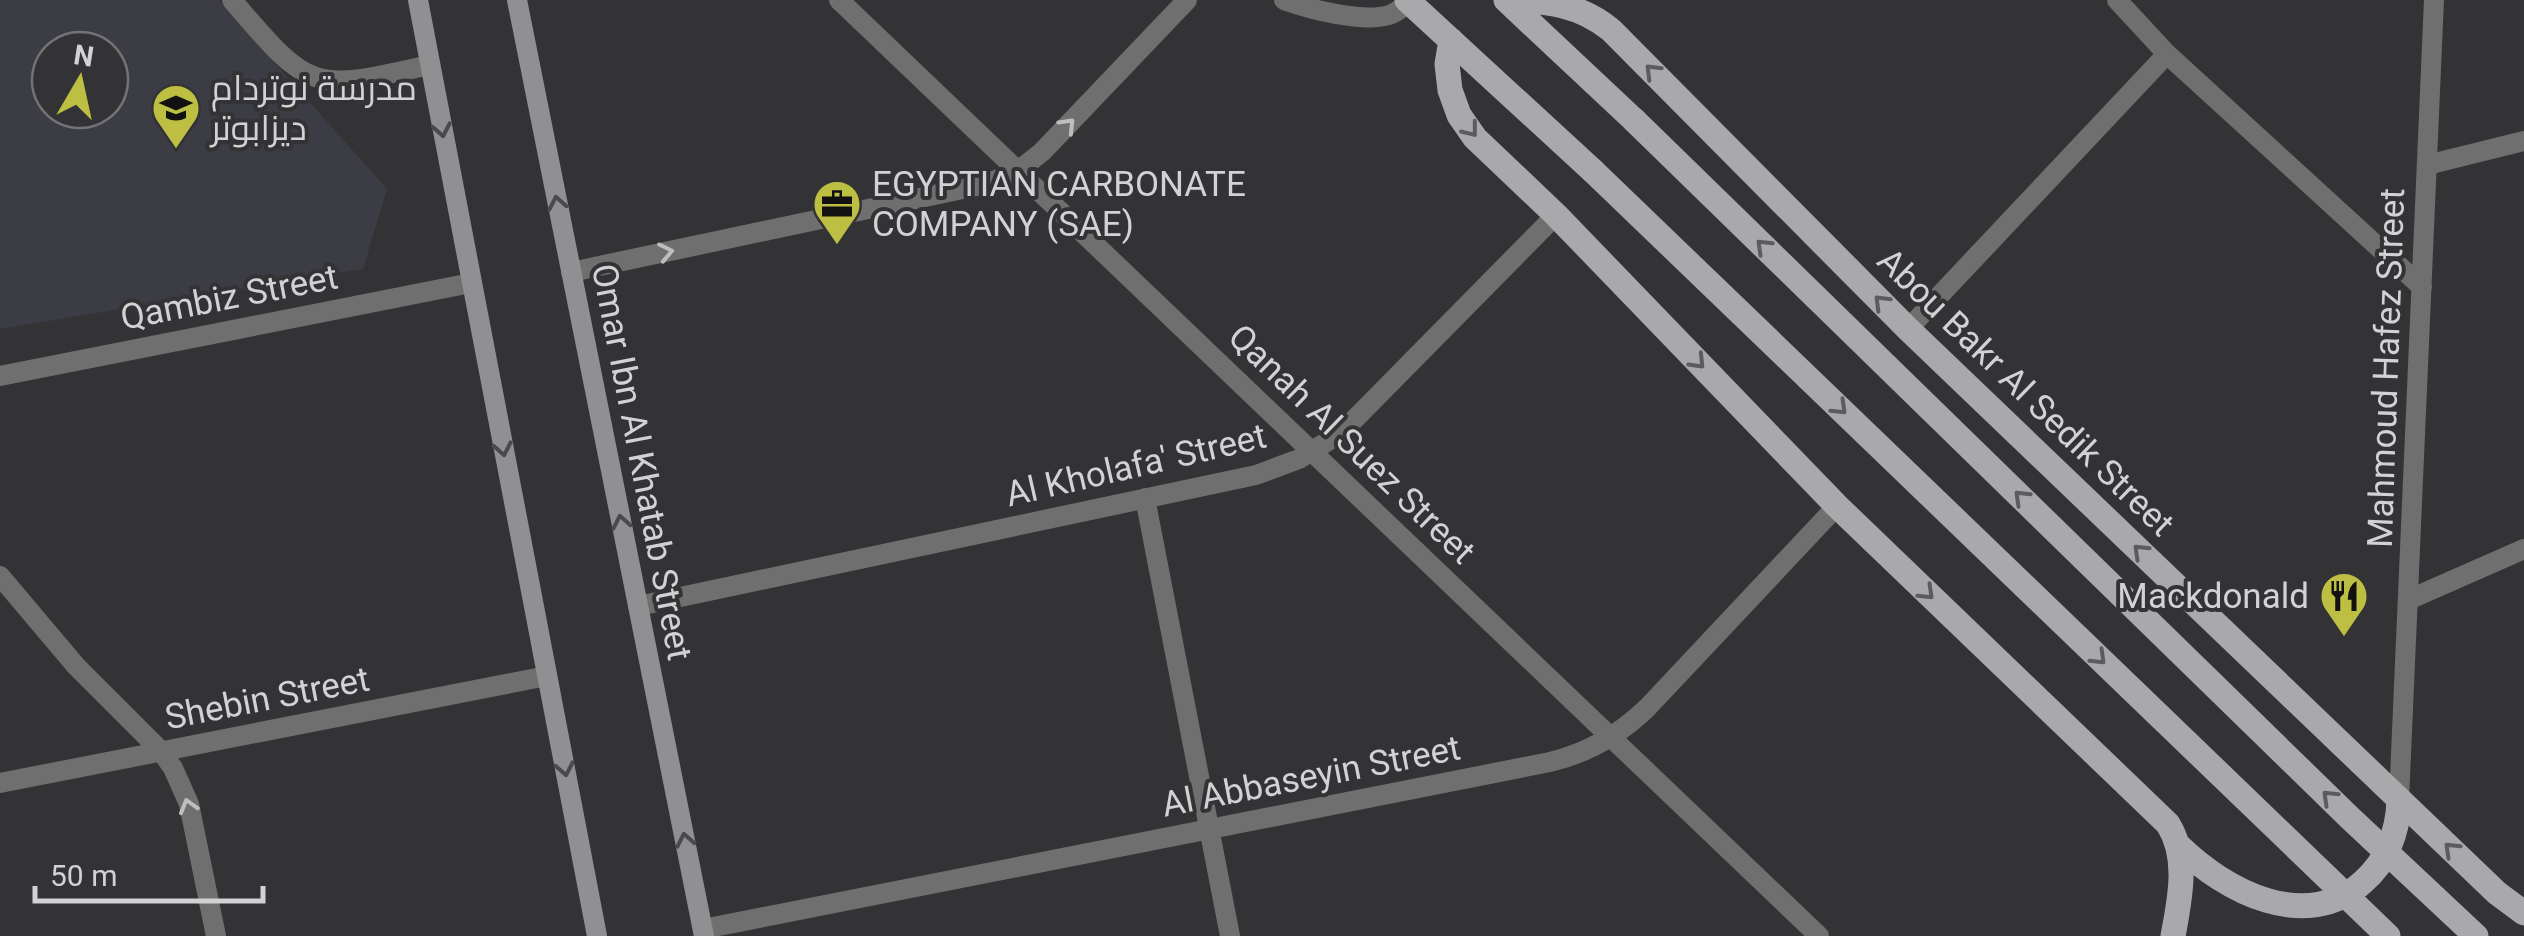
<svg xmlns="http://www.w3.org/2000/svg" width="2524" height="936" font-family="Roboto,Cairo,sans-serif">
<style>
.built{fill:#3c3c44;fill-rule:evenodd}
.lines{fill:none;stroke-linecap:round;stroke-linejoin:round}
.street{stroke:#6f6f70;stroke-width:20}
.secondary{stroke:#909092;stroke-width:20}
.primary{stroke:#a9a9ac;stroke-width:25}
.primary-bridge{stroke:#a9a9ac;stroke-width:25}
.oneway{stroke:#5c5c5f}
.oneway2{stroke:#bebdbf}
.oneway3{stroke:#4a4a4d}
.labels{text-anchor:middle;stroke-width:8;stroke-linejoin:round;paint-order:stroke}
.poi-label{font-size:35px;fill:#d2d1d3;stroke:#333336;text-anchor:start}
.street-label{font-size:35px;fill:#d2d1d3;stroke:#333336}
</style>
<rect width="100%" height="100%" fill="#333336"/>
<!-- built -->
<path class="built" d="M0,0h219l168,189 -24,80 -363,60zM50,50h60v60h-60z"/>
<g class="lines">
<!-- street -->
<path class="street" d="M232,0c78,92 80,92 197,65
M839,0l980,936
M1284,0c25,9 78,23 105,15 7,-2 15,-9 21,-13
M2117,0l50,54 255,233
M2427,165l97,-24
M571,272l415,-88 32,-13 24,-19 145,-152
M1908,329l259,-275
M0,376l471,-93
M1145,498l85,438
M0,576l76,90 85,85 12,17 16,36 27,132
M2408,600l116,-51
M638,606l618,-131 43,-16 42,-26 215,-218
M0,783l547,-107
M2399,800l35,-800
M703,929l847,-167c38,-9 69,-27 97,-54l190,-202"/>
<!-- secondary -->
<path class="secondary" d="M418,0l179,936
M517,0l187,936"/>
<!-- primary -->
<path class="primary" d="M1407,0l186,171
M1506,0l128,120
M1508,1c38,-1 73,4 103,29l297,299 589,564 27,20
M1451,40l-4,24 3,26 9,25 16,23 81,77 281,291 331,318c21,34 12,74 5,112
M2179,846c46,45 127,88 184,36 25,-22 35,-50 36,-82"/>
<!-- primary-bridge -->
<path class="primary-bridge" d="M1634,120l716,698 126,118
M1593,171l795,765"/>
</g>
<!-- one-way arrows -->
<defs><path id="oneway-chevron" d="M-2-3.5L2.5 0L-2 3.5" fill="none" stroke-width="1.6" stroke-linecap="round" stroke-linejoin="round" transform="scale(2.5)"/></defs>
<g class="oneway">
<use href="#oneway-chevron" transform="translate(1652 71) rotate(-135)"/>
<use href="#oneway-chevron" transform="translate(1471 130) rotate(52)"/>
<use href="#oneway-chevron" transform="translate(1763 246) rotate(-136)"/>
<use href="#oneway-chevron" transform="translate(1881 302) rotate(-135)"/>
<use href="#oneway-chevron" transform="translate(1698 362) rotate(46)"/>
<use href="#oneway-chevron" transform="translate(1840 408) rotate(44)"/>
<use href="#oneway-chevron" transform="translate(2021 497) rotate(-136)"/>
<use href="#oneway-chevron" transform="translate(2140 551) rotate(-136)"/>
<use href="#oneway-chevron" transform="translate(1927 593) rotate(44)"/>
<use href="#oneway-chevron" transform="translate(2099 658) rotate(44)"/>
<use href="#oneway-chevron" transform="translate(2329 797) rotate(-136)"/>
<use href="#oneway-chevron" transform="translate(2451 849) rotate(-136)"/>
</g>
<g class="oneway2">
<use href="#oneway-chevron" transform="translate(1068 125) rotate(-46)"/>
<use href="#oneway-chevron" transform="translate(666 252) rotate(-12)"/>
<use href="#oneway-chevron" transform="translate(188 806) rotate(-106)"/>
</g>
<g class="oneway3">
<use href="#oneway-chevron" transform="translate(442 130) rotate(79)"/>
<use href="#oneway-chevron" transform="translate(557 203) rotate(-101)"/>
<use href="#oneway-chevron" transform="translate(503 449) rotate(79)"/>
<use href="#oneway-chevron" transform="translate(621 522) rotate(-101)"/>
<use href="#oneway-chevron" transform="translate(565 769) rotate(79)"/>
<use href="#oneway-chevron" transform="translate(685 840) rotate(-101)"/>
</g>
<!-- icons -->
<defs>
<g id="school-pin" transform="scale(2.5)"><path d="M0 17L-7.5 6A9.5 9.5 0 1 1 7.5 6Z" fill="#bdbf43" stroke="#333336"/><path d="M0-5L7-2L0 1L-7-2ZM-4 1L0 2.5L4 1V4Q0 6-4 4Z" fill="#111"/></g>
<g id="office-pin" transform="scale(2.5)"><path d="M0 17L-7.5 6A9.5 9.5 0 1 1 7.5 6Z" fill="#bdbf43" stroke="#333336"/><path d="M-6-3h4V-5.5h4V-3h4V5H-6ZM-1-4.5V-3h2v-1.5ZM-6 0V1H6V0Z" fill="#111"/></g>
<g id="restaurant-pin" transform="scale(2.5)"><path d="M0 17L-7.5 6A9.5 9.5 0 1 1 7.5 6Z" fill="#bdbf43" stroke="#333336"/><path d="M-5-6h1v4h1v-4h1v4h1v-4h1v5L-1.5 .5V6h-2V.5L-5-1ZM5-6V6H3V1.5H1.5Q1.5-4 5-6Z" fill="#111"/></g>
</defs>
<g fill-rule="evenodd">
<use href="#school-pin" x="176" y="108"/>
<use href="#office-pin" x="837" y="204"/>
<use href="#restaurant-pin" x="2344" y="596"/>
</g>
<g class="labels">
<!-- poi labels -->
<g class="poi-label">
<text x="211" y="100">مدرسة نوتردام<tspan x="211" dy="40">ديزابوتر</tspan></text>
<text x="872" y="196">EGYPTIAN CARBONATE<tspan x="872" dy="40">COMPANY (SAE)</tspan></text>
<text x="2309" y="608" text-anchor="end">Mackdonald</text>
</g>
<!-- street labels -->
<g class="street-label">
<text transform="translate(229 297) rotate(-11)" y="12">Qambiz Street</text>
<text transform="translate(2386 368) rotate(-88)" y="12">Mahmoud Hafez Street</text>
<text transform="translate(2026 392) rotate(44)" y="12">Abou Bakr Al Sedik Street</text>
<text transform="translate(1352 444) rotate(44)" y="12">Qanah Al Suez Street</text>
<text transform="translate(642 462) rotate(79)" y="12">Omar Ibn Al Khatab Street</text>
<text transform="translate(1136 465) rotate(-13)" y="12">Al Kholafa' Street</text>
<text transform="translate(267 698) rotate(-11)" y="12">Shebin Street</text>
<text transform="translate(1311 776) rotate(-11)" y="12">Al Abbaseyin Street</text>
</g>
</g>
<!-- north arrow -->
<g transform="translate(80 80) rotate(9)"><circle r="48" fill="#333336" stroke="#737275" stroke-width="2.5"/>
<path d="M0-8L18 38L0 25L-18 38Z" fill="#bdbf43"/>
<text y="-15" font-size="28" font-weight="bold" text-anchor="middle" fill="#d2d1d3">N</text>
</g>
<!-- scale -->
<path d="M35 886v15h228v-15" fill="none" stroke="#d2d1d3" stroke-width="5"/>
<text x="50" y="886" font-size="30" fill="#d2d1d3" stroke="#333336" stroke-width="8" paint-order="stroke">50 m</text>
</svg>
